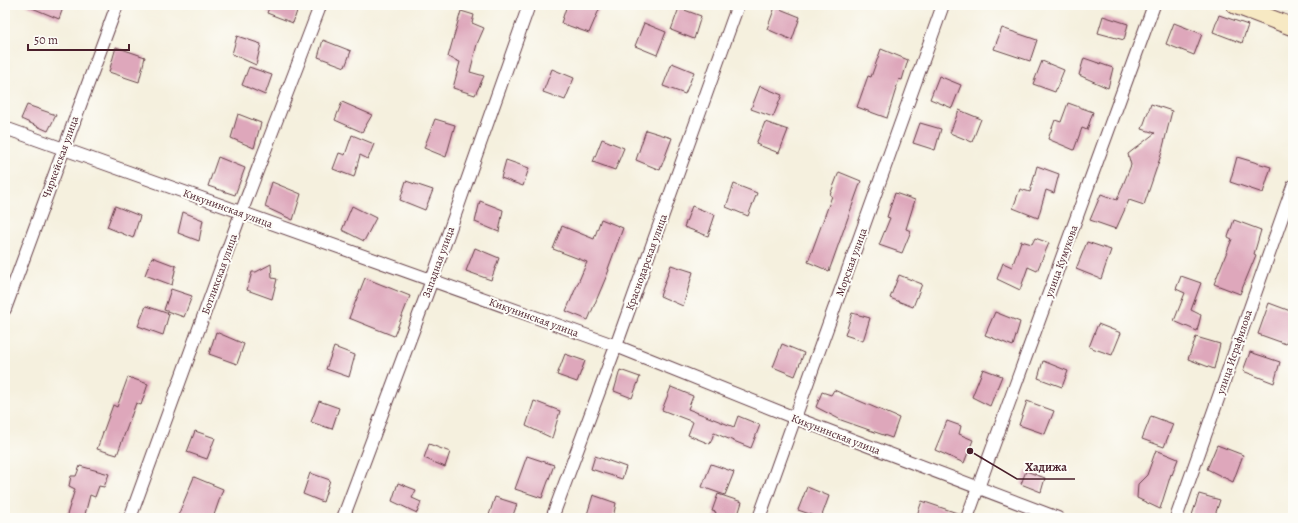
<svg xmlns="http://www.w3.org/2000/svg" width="1298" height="523" font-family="Alegreya,serif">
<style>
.building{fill:#dea7bb}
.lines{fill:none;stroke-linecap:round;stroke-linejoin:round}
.street-casing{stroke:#643e46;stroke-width:14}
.secondary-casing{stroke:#643e46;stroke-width:19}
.street{stroke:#fff;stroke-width:12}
.secondary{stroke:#f7e9c3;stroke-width:17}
.labels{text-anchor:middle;stroke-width:4;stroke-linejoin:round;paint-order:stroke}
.street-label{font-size:11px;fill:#4a1f2b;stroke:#fdfcf7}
.leader{fill:none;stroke:#4a1f2b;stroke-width:1.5}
.callout-dot{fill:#4a1f2b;stroke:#fdfcf7;stroke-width:1.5}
.callout-label{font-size:12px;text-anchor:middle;font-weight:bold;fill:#4a1f2b;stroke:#fdfcf7;stroke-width:4;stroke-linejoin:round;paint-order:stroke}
</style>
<rect width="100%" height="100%" fill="#fdfcf7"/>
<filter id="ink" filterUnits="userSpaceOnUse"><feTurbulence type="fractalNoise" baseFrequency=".025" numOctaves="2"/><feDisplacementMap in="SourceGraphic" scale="8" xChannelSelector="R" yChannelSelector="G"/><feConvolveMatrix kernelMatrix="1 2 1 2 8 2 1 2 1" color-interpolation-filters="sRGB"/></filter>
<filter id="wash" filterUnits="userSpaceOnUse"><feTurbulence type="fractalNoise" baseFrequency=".012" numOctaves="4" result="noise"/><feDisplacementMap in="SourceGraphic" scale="16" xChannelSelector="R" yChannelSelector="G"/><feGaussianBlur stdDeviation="0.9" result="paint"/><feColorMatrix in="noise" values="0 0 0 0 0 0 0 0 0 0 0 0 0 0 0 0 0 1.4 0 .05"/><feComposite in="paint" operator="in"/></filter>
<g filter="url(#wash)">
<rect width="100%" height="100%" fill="#f5f0de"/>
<g id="blocks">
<!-- building -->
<path class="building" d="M25,5h39l-5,14z
M270,5h29l-6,18 -26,-10z
M567,5h34l-12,28 -28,-10z
M775,7l25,10 -8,23 -25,-11z
M679,8l22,8 -7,23 -23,-9z
M461,11l13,4 -2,8 12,5 -7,16 -7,28 14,4 -9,19 -22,-7 7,-26 -12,-5z
M1219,15l29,10 -6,18 -29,-11z
M1103,16l25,8 -4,16 -26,-7z
M644,23l22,9 -9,23 -22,-9z
M1174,23l28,11 -8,21 -28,-11z
M1002,28l35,12 -7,21 -36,-12z
M237,36l24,8 -5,21 -24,-11z
M323,40l28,11 -6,16 -27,-10z
M116,47l29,10 -6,25 -30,-10z
M881,49l27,11 -6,20 -3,-1 -12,39 -30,-11 11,-31 3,1z
M1084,58l29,10 -5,20 -29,-13z
M1042,61l22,9 -9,22 -22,-8z
M672,63l22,9 -9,22 -22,-8z
M249,67l23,8 -7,20 -23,-10z
M552,69l22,9 -9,22 -22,-8z
M939,76l22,9 -9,23 -22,-9z
M760,86l22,9 -9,22 -22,-8z
M342,102l30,13 -10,17 -27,-12z
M1068,103l25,9 -6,18 -5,-2 -8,22 -26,-11 7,-19 6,2z
M1151,104l21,7 -11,44 -17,50 -15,-5 -13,29 -26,-9 11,-26 16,6 14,-35 -3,-11 27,-21 -13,-4z
M27,105l29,10 -8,16 -27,-12z
M959,110l22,9 -9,23 -22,-9z
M238,114l23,9 -7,25 -23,-10z
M435,119l20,6 -9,32 -22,-9z
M765,122l23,8 -9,23 -23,-9z
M920,123l21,6 -6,21 -22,-7z
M646,130l26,8 -12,32 -24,-10z
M352,135l22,9 -6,15 -8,-4 -6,22 -21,-8 6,-16 6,2z
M602,139l22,9 -9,22 -22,-8z
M218,157l27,11 -10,27 -27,-9z
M1237,157l34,10 -8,26 -33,-11z
M506,160l23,8 -6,18 -22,-8z
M1037,166l22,8 -5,19 -8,-3 -8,28 -25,-10 7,-19 10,3z
M839,172l22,9 -32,90 -21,-9 24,-66 -2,-1z
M406,181l27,9 -8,20 -25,-10z
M272,182l29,12 -8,26 -28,-13z
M734,184l23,9 -9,23 -22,-9z
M895,193l20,7 -9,29 5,2 -9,22 -23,-8 11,-27 -3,-1z
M480,201l23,9 -4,22 -24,-10z
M115,206l25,10 -7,22 -26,-11z
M352,206l24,12 -12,23 -22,-11z
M692,206l23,9 -7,21 -24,-9z
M183,212l20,8 -4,21 -21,-8z
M601,219l22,9 -15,41 1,1 -21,50 -22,-9 21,-49 -34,-13 9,-23 32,13z
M1234,220l27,10 -7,24 2,1 -16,39 -26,-10 18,-45 -4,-2z
M1035,238l14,5 -12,28 -9,-4 -8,23 -23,-11 6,-16 9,4 9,-26 11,3z
M1087,242l24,8 -10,29 -25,-10z
M475,248l24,10 -8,22 -25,-9z
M152,257l24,9 -4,19 -27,-10z
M271,264l1,14 5,1 -5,20 -25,-9 5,-18h4z
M671,265l22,7 -10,34 -23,-10z
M899,275l23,9 -9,23 -23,-9z
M1181,276l20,7 -10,27 10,5 -4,16 -23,-10 11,-28 -9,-4z
M365,278l45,18 -16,40 -45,-18z
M171,289l21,7 -8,21 -20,-7z
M1269,303l24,9v14l-7,18 -28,-10z
M146,306l23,8 -6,21 -25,-9z
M995,312l25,10 -7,24 -28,-11z
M852,313l18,5 -7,23 -18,-6z
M1098,324l23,9 -9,22 -23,-8z
M216,332l28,12 -7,20 -28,-10z
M1196,337l24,7 -6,25 -26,-10z
M782,344l22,9 -9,23 -22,-9z
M334,347l21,8 -6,22 -23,-8z
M1250,352l30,10 -6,21 -31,-12z
M565,354l20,7 -8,21 -20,-7z
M1043,361l25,10 -6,16 -24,-9z
M983,369l19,7 -12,30 -18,-9z
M620,370l20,7 -8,21 -18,-7z
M128,377l20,7 -7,21 -5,-2 -19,52 -20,-6 16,-44 4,2z
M671,387l22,9 -5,13 46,18 4,-11 22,9 -9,23 -37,-15 -4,11 -22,-9 5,-13 -31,-12z
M834,390l65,28 -7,20 -51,-18 -25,-13 6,-15 9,3z
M319,401l20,7 -7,21 -21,-7z
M534,401l26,10 -8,27 -26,-12z
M1027,401l27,10 -9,23 -26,-9z
M1151,416l22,8 -9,23 -22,-8z
M947,421l14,5 -2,8 14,6 -9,23 -29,-13z
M195,431l20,7 -8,21 -20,-7z
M429,444l21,8 -5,15 -21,-9z
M1217,445l26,10 -10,27 -26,-13z
M1156,450l22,9 -6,16 -1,-1 -11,35 -23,-11 1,-14 9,-9z
M527,456l27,9 -12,33 -27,-9z
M595,456l31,11 -4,12 -31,-10z
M711,464l23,8 -9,23 -23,-8z
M80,466l29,8 -5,13 -5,-1 -4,11 -5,-2 -6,23h-18l9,-29 -6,-3 2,-10h5z
M1026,471l19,7 -4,14 -20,-8z
M310,473l20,7 -7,22 -20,-8z
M194,477l29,12 -10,29h-36z
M398,483l18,7 -4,8 9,4 -4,11 -25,-12z
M807,487l22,9 -8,22 -23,-8z
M718,494l24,8 -5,16h-23l2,-6 -4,-1z
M1199,494l21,6 -6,18h-16l-6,-3z
M593,495l23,8 -3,15h-27z
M495,497l22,7 -5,14h-24z
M922,501l38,13v4h-44z"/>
</g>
</g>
<g filter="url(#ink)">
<use href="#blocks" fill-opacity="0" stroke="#643e46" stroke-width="1"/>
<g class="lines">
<!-- street casing -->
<g class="street-casing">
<path id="street" d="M5,128l611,218 179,72 263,100
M5,309l112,-304
M130,518l111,-305 78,-204
M343,518l89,-238 97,-275
M552,518l64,-172 122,-341
M759,518l184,-513
M967,518l187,-513
M1176,518l117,-332"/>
</g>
<!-- secondary casing -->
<g class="secondary-casing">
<path id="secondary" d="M1235,5l58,22"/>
</g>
<!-- street -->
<use href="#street" class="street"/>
<!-- secondary -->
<use href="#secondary" class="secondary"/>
</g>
</g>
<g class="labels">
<!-- street labels -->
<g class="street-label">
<text transform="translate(60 157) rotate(-70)" y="4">Чиркейская улица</text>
<text transform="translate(228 208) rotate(20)" y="4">Кикунинская улица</text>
<text transform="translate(1061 261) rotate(-70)" y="4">улица Кумукова</text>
<text transform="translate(438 262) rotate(-70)" y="4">Западная улица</text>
<text transform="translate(646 262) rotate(-70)" y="4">Краснодарская улица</text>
<text transform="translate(851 262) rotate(-70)" y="4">Морская улица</text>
<text transform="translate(219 274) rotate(-70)" y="4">Ботлихская улица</text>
<text transform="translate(534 317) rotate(20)" y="4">Кикунинская улица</text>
<text transform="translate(1234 352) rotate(-71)" y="4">улица Исрафилова</text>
<text transform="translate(836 434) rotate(21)" y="4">Кикунинская улица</text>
</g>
</g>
<!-- callouts -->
<path class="leader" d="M970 451L1017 479H1075"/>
<circle class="callout-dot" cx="970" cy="451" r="4"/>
<g class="callout-label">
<text x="1046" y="471">Хадижа</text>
</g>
<!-- margin -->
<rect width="1298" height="523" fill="none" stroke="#fdfcf7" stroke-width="20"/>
<!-- scale -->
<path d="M28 44v6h101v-6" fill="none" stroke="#4a1f2b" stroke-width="2"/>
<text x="34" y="44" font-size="12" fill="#4a1f2b" stroke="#fdfcf7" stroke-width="3" paint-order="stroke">50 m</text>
</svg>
